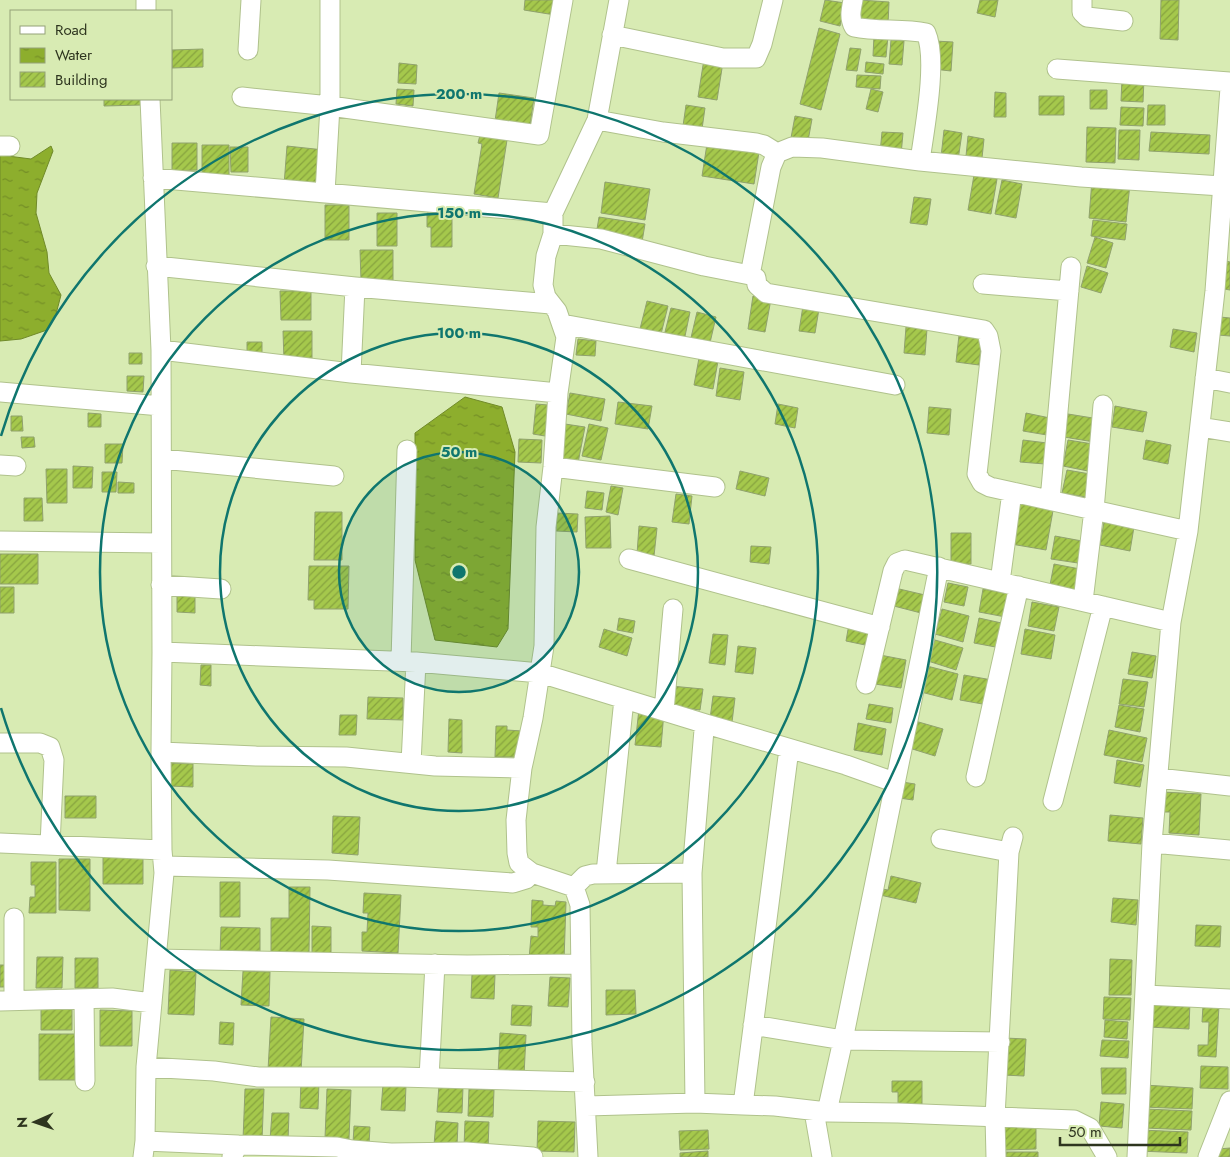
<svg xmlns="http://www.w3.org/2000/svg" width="1230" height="1157" font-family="Jost,sans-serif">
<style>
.water{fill:url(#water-ripples);stroke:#708a29}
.building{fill:url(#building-hatch);stroke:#90a26d}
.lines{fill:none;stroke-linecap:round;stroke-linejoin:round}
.minor-casing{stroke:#b0c28c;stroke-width:21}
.minor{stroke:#fff;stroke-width:19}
.ring{fill:none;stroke:#0f766e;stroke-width:2.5}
.centre{fill:#0f766e;stroke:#d8ebb3;stroke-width:2.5}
.ring-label{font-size:15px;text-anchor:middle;font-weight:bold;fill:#0f766e;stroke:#d8ebb3;stroke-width:4;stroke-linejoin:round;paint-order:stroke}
</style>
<defs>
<pattern id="water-ripples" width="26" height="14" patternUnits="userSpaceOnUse" patternTransform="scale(1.25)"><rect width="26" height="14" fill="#8dae2d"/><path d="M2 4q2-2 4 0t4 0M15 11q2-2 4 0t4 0" fill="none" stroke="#748e26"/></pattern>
<pattern id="building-hatch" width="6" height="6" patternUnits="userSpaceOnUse" patternTransform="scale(1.25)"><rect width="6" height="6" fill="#a5c84c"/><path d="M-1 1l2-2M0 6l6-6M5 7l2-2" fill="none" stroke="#87a33f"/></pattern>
</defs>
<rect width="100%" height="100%" fill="#d8ebb3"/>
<!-- water -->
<path class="water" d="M51,146l2,5 -16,42 -1,20 11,39 2,21 12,22 -5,19 -9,16 -26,9 -21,2v-186l31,4z
M465,397l37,10 13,45 -7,177 -11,18 -62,-7 -20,-80v-127z"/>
<!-- building -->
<path class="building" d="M525,0h32l-2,15 -31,-5z
M825,0l20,3 -5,23 -20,-5z
M860,0l29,2 -1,23 -30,-3z
M980,0h18l-3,17 -18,-4z
M1161,0h18l-1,40 -18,-1z
M819,28l21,6 -19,76 -21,-6z
M874,35l14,1 -2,21 -13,-1z
M891,40l13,1 -2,24 -13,-1z
M935,41l18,1 -2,29 -18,-2z
M850,48l11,1 -4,22 -11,-1z
M203,49v18l-31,1v-18z
M704,59l19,3 -6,38 -19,-3z
M866,62l18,2 -1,10 -18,-2z
M399,63l18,2 -1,19 -18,-1z
M857,75l24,1 -1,13 -24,-2z
M1122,78l22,1 -1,23 -22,-1z
M397,89l17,1 -1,16 -17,-2z
M871,89l12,3 -5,20 -12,-3z
M1090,90h17v19h-17z
M995,92l11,1v24h-12z
M499,93l35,5 -4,28 -35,-5z
M1039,96h25v19h-25z
M104,99h38v6l-38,1z
M686,105l19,3 -3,21 -19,-3z
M1148,105h17v20h-18z
M1121,107l23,1 -1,18 -23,-1z
M795,116l17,3 -4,22 -17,-3z
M1087,127l29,1 -1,35 -29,-1z
M944,130l18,3 -4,27 -17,-3z
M1119,130h21l-1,30 -21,-1z
M882,132l21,1 -2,22 -21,-2z
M1151,132l59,3 -1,19 -60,-3z
M480,135l27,5 -9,58 -24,-4 8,-50 -4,-1z
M968,136l16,3 -2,19 -16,-2z
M172,143h25v27l-25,1z
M707,144l52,8 -5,32 -52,-8z
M202,145h27v30h-27z
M287,146l37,4 -3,39 -37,-4z
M230,147h18v25h-17z
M974,175l23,4 -6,35 -23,-4z
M1002,180l20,4 -6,34 -21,-4z
M1092,180l38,4 -4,38 -37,-4z
M605,182l45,7 -5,31 -44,-7z
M914,197l17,2 -4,26 -17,-2z
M325,205h24v35h-24z
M377,213h20v33h-20z
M427,213h25v34h-21v-20h-4z
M599,217l46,7 -3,18 -46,-7z
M1093,220l34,4 -2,16 -34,-4z
M1095,237l18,6 -7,25 -19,-5z
M360,250h33v30h-32z
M1226,261l4,1v28l-6,-1z
M1087,266l21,7 -7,20 -20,-6z
M280,291h31v29h-30z
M753,296l18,3 -6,33 -17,-3z
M647,301l21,5 -8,32 -21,-5z
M803,306l16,3 -4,24 -16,-2z
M671,308l19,4 -6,29 -20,-5z
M697,312l19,5 -7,30 -19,-5z
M1220,317l10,1v18l-12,-1z
M906,327l21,2 -2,26 -21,-2z
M1173,329l24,4 -3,19 -24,-5z
M283,331h29v30h-28z
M959,335l23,2 -3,28 -23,-3z
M578,339l18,2 -1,15 -19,-1z
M247,342h15v11h-15z
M129,353h13v11h-13z
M699,358l19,3 -5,28 -19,-4z
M720,368l24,4 -4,28 -24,-4z
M127,376h17l-1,16 -16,-1z
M570,393l35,6 -4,22 -35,-7z
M618,402l34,4 -4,23 -33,-5z
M536,404l12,1 -3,31 -12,-2z
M778,404l20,4 -3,20 -20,-4z
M1115,406l32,6 -4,20 -31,-5z
M929,407l22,2 -2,26 -22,-2z
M88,413l13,1v13h-13z
M1026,413l24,5 -3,17 -24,-4z
M1068,414l31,5 -5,23 -30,-5z
M11,416h11l1,15h-12z
M565,424l20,3 -7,36 -19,-4z
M589,424l19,4 -7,32 -19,-4z
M21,437h13l1,10 -13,1z
M519,439l23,1 -1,23 -23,-1z
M1023,440l24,3 -2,21 -25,-2z
M1068,440l25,4 -5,27 -25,-5z
M1146,440l25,5 -3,19 -25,-5z
M105,444h18l-1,19h-17z
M73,466l20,1 -1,21h-19z
M46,469h21v34h-20z
M1067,470l23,4 -4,23 -24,-4z
M740,471l29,7 -4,18 -29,-7z
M102,472h15l-1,20h-14z
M118,482l16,1v10h-16z
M611,486l12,2 -5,27 -12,-3z
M587,491l17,2 -2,17 -17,-2z
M676,494l16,2 -3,28 -17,-2z
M24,498h18l1,23h-19z
M1019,499l35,6 -8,45 -35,-6z
M315,512h27v48h-28z
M557,513l21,1 -1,18 -21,-1z
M610,516l1,32h-25l-1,-31z
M1104,522l30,5 -4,24 -30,-6z
M639,526l18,2 -3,28 -17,-2z
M951,533h20v31h-20z
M1055,536l27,5 -4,22 -27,-4z
M751,546l20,1 -2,17 -19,-2z
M0,554h38v30h-38z
M1054,564l26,5 -4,21 -26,-5z
M309,566h40l-1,43h-34v-9h-6z
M948,583l20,4 -4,19 -20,-4z
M0,587h14v26h-14z
M895,588l30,7 -4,18 -31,-8z
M983,589l32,6 -4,23 -32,-6z
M177,592h18v21l-18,-1z
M1032,602l27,5 -5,24 -26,-5z
M942,609l27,7 -6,26 -28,-8z
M619,618l16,3 -2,12 -16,-3z
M979,618l27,6 -5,24 -27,-5z
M849,624l24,4 -3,18 -24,-5z
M604,629l28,9 -5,18 -28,-9z
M1025,629l30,6 -4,24 -30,-5z
M713,634l15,1 -3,30 -16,-2z
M935,640l28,8 -7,22 -28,-9z
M738,646l18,2 -3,26 -18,-2z
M1132,652l24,4 -4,22 -24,-4z
M880,655l26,5 -5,28 -26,-4z
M201,665h10v21l-11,-1z
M927,666l31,8 -6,26 -31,-8z
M964,675l28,5 -4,25 -28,-5z
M1123,679l25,3 -4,25 -25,-3z
M671,686l32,3 -3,21 -31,-4z
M713,696l22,2 -3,24 -22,-3z
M368,697l35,1v22l-36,-1z
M869,704l24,4 -2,15 -25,-4z
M1119,705l25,4 -4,23 -25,-5z
M639,709l25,3 -3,35 -26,-2z
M340,715h17l-1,20h-17z
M449,719l13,1v33l-14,-1z
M915,721l28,8 -8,27 -29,-9z
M858,723l28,6 -4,26 -28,-5z
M496,726h11v4l15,1v26h-27z
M1109,730l38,8 -5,24 -38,-7z
M1117,760l27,5 -4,22 -26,-4z
M171,763l22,1v23l-23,-1z
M902,782l13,2 -2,16 -14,-2z
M1162,792l39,2 -2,41 -30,-2 1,-21h-9z
M65,796h31v22h-31z
M1110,815l33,3 -2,26 -33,-3z
M333,816l27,1 -2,38 -26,-2z
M103,857h40v27h-40z
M59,859h31v52l-31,-1z
M31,862h25v51h-27l1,-16h5v-12h-4z
M891,876l30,7 -5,20 -36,-8 2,-6 6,1z
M220,882h20v35h-20z
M289,887h21l-1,66h-38v-35h18z
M364,893l37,2 -3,58 -36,-2v-19h5l1,-19h-5z
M1113,898l25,2 -2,25 -25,-3z
M532,900l11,1v4l12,1 1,-5 10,1 -2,59 -35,-2 2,-23 7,1v-10h-7z
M1196,925l25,1 -1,21 -25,-1z
M312,926l19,1v30h-19z
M221,927l39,1v27h-40z
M37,957h26l-1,31h-26z
M75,958h23v30h-23z
M1110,959l22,1 -1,35h-22z
M0,965h6v22h-6z
M170,970l26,2 -2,43 -26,-1z
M243,971l27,1 -1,34 -28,-1z
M472,974l23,1 -1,24 -23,-1z
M550,977l20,1 -2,29 -20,-1z
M606,990h29l1,24 -30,1z
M1104,997l27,1 -1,22 -27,-1z
M1149,999l41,2 -1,28 -41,-2z
M512,1005l20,1 -1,20 -20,-1z
M1203,1005l16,1 -3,51 -18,-1v-11h10l1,-23h-7z
M41,1008h31v22h-31z
M100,1010l32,1v35h-32z
M271,1017l33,2 -3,53 -33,-2z
M1105,1020l23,2 -1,17 -23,-2z
M220,1022l14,1 -1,22 -14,-1z
M500,1033l26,2 -2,41 -26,-1z
M39,1034h36v46h-36z
M1005,1038l21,1 -2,37 -21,-1z
M1102,1040l27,1 -1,17 -28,-2z
M1201,1066l27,1v22l-28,-1z
M1101,1068h25v26h-24z
M301,1081l18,1 -1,27 -18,-1z
M892,1081h30v24h-24v-13h-6z
M383,1084l23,1 -1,26 -24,-1z
M439,1085l24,2 -1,26 -25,-1z
M1144,1085l49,3 -1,21 -49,-2z
M245,1089h19l-2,52 -19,-1z
M327,1089l24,1 -2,49 -24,-1z
M469,1089l25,1 -1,27 -25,-1z
M1101,1102l23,2 -2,24 -23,-2z
M1146,1109l46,2 -1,19 -46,-2z
M272,1113h17l-1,28 -18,-1z
M436,1121l22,2 -1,23 -23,-1z
M465,1121l24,1 -1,27 -24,-2z
M538,1121l37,1 -1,30 -37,-1z
M1004,1124h32v25l-31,1z
M354,1126l16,1 -1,17 -16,-1z
M708,1130l1,19 -29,1 -1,-19z
M1140,1130l48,2 -1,21 -48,-2z
M1230,1148v9h-12v-8z
M708,1151v6h-28v-4z
M1006,1152h32v5h-32z"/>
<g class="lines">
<!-- minor casing -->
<g class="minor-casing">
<path id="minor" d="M146,0v11
M853,0c-2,10 -4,18 1,27 24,5 48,1 72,6 12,27 -2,98 -6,128
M1082,0v12l5,5 36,4
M612,35l111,23h33l6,-14 11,-44
M248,50l3,-50
M1057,69l173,13
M242,97l88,9 209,29 24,-135
M597,120l66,12 93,11 8,2 13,8
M0,146h10
M153,178l400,35
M325,193l5,-87v-106
M553,234l48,5 103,27 46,9
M156,266l199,21 196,17
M983,284l86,7
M562,324l333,61
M161,350l190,23 207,20
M351,373l4,-86
M1205,378l25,5
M0,392l161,14
M1200,427l30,5
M162,459l172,17
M0,465l16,1
M553,467l162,20
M1050,500l21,-233
M1188,531l-198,-44 -8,-4 -5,-9 14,-123 -3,-15 -4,-6 -218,-37 -9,-8 -1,-7 -6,-3 21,-108 6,-14 15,-6 30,1 98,13 161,16 141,9
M0,541l161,2
M629,559l251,68
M1000,582l12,-90
M161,585l60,4
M1083,601l11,-91 9,-105
M162,652l254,10 124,11 166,51 140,41 48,17
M401,661l6,-211
M866,684l27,-113 4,-8 8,-3 266,62
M664,711l9,-102
M0,743h40l10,4 4,13 -4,85
M161,752l95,4 90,1 89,9 87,2
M411,763l5,-101
M976,777l43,-191
M1158,778l72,8
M1053,801l50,-195
M941,839l68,13
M0,843l162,7
M1152,843l78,7
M164,866l164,4 185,13 13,-4 6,-6
M606,873l18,-174
M574,887l11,-11 8,-2 99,-1
M156,959l311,6 114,-1
M1145,995l85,4
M84,999l1,82
M14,1000v-82
M0,1001l112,-3 40,5
M753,1025l90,15 157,2
M146,1067l68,4 44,6h142l185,5
M429,1078l6,-114
M695,1103l-3,-230 12,-143 2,-6
M743,1105l46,-356
M586,1106l109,-3 48,2 32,1 52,6 71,1 176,7 16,8 17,29
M814,1111l8,46
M827,1112l16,-72 96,-473
M145,1141l93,4
M143,1157l2,-16 1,-74 18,-194 -2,-23 -1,-98 1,-100 -1,-302 -11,-251
M232,1157l6,-12 99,2 15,3 39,3 75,-1 67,5
M588,1157l-6,-114 -2,-138 -6,-18 -42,-14 -13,-10 -2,-10 -1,-33 6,-52 11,-50 11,-72 2,-119 7,-60 5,-74 8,-56 -9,-26 -11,-14 -3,-12 3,-29 7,-22v-21l44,-93 22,-120
M996,1157l-1,-40 14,-265 4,-15
M1137,1157l15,-314 19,-221 17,-91 27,-240 15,-203
M1208,1157l22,-56"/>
</g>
<!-- minor -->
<use href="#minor" class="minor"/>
</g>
<!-- distance rings -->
<circle cx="459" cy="572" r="120" fill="#0f766e" fill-opacity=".12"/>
<g class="ring">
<circle cx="459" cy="572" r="120"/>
<circle cx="459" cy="572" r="239"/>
<circle cx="459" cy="572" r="359"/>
<path d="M1 436A478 478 0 1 1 1 708"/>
</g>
<circle cx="459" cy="572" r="8" class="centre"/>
<g class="ring-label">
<text x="459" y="99">200 m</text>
<text x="459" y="218">150 m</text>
<text x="459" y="338">100 m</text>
<text x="459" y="457">50 m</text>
</g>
<!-- legend -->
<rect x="10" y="10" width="162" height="90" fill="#d8ebb3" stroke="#94a278"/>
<rect x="20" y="26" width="25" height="8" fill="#ffffff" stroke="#94a278"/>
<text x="55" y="35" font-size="15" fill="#2e351f">Road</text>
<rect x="20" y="48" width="25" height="15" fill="url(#water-ripples)" stroke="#94a278"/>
<text x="55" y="60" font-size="15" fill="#2e351f">Water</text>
<rect x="20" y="72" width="25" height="15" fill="url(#building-hatch)" stroke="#94a278"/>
<text x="55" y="85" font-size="15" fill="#2e351f">Building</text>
<!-- north arrow -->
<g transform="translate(35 1122) rotate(268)" stroke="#d8ebb3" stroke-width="4" paint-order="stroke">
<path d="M0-4L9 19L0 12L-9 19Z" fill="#2e351f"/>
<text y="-8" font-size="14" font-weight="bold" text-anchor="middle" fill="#2e351f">N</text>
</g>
<!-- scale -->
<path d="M1060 1137v8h120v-8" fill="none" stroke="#2e351f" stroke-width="2.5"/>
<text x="1068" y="1137" font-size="15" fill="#2e351f" stroke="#d8ebb3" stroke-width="4" paint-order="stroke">50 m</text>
</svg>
